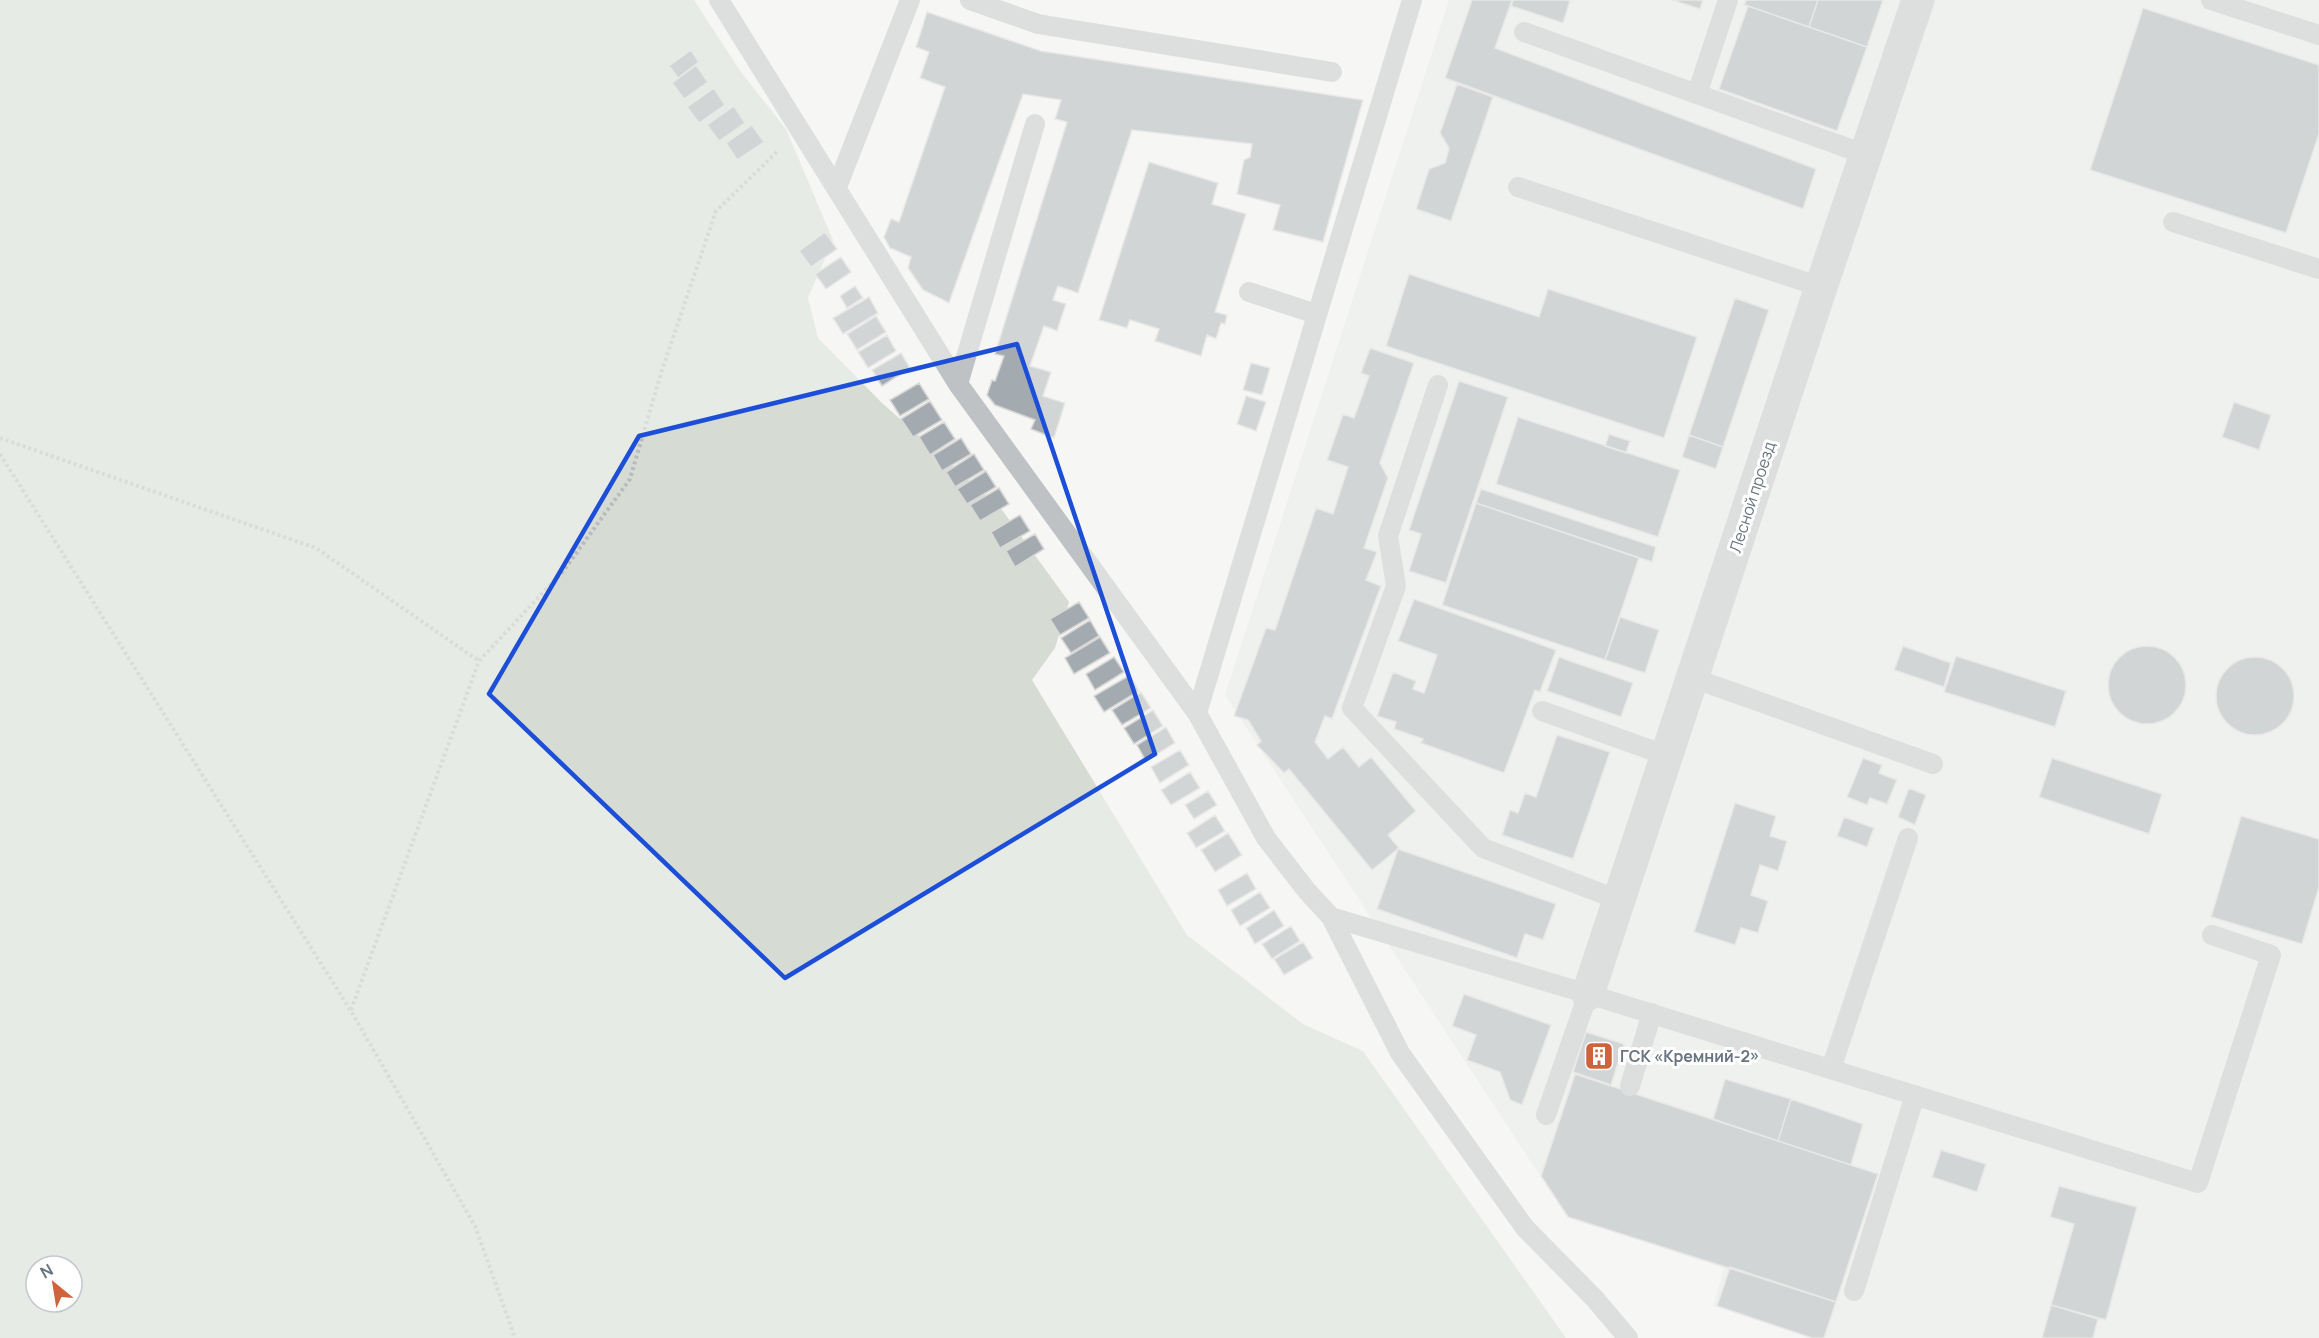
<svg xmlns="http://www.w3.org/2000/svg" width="2319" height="1338" font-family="Manrope,sans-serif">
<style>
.built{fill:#e7e8e7}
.green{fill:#d6dbd4;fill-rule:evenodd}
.building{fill:#a4abb0;stroke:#d8d8d6;stroke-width:1.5}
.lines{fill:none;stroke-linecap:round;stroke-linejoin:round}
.path{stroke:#b8bbbd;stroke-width:4;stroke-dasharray:3 3;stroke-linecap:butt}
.service{stroke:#bec2c5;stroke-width:20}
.minor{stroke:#bec2c5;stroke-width:33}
.marked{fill:none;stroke:#1d4ed8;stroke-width:4.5;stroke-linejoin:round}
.labels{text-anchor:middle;stroke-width:6;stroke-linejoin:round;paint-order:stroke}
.street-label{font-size:16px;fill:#697681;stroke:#fff}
.poi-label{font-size:16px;font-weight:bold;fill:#697681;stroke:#fff;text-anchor:start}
</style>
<rect width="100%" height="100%" fill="#f6f7f4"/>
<!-- built -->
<path class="built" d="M1449,0h870v1338h-507l-99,-32 11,-38 -157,-51 -342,-522z"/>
<!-- green -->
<path class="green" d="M0,0h694l47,72 45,57 47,111 -25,58 10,40 64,65 120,107 67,92 -14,46 -23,32 155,255 116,89 60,27 203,287h-1566zM36,1266h36v36h-36z"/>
<!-- building -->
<path class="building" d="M1472,0h40l-17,48 321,121 -13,40 -358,-131z
M1513,0h54l3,1 -7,22 -52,-17z
M1672,0h31l-3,9z
M1746,0h72l-9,27 -61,-21 -4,-1z
M1818,0h65l-16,47 -58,-20z
M1748,6l119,41 -30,84 -118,-42z
M2143,8l176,57v69l-33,99 -196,-63z
M927,12l114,39 322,49 -40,142 -50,-12 7,-25 -43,-11 7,-34 6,-3 2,-13 -120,-14 -54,163 -20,-7 -5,14 13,4 -9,27 -13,-5 -14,40 21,6 -8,24 22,7 -11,35 -23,-9 4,-9 -40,-15 -8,-10 5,-15 3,1 9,-25 -9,-2 72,-232 -12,-3 6,-19 -38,-6 -74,209 -26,-13 -15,-22 3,-11 -21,-9 -6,-11 7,-18 8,3 46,-135 -25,-9 9,-26 -13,-5z
M691,50l8,12 -21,16 -9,-12z
M696,65l12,17 -24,17 -12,-16z
M1457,84l36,13 -42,124 -35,-12 13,-40 16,-6 4,-15 -9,-15z
M714,88l11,17 -26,18 -12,-16z
M734,106l11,17 -26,18 -12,-16z
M752,125l12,17 -27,18 -11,-17z
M1149,162l69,21 -6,21 34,10 -31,98 12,3 -2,9 -4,-1 -5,16 -9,-4 -6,21 -46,-15 4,-12 -29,-9 -3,8 -28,-8z
M825,232l12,17 -26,18 -12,-16z
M841,257l10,15 -25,17 -11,-15z
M1409,274l130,43 9,-28 149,48 -33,101 -278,-92z
M855,286l8,12 -16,10 -7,-12z
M869,297l9,16 -35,21 -10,-16z
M1735,298l34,12 -46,137 -34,-12z
M876,316l10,16 -29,18 -10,-16z
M887,335l9,16 -28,17 -10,-16z
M1370,348l44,15 -34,100 8,15 -24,70 13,4 -11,28 15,6 -49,133 -7,-3 -10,26 13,17 15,-12 16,20 12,-10 45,54 -28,24 11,13 -27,22 -83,-101 -5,4 -27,-28 4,-4 -13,-21 -14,-4 32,-88 9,2 41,-122 17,6 15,-47 -21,-7 16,-46 11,4 15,-42 -8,-3z
M901,353l9,15 -28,18 -10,-16z
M1251,363l19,5 -8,27 -19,-5z
M1459,381l49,16 -62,186 -37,-12 12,-37 -12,-4z
M919,383l10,16 -29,17 -10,-16z
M1246,396l20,6 -10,29 -19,-7z
M930,401l12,19 -29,17 -12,-18z
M2234,402l37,13 -12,35 -37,-13z
M1518,417l162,53 -22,67 -162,-53z
M944,422l11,17 -25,16 -11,-18z
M1609,434l21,7 -4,12 -21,-7z
M1689,435l34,12 -7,22 -34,-12z
M961,438l10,16 -29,17 -9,-16z
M974,454l10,16 -29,17 -9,-15z
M986,471l10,16 -29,17 -10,-15z
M999,488l10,16 -29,17 -10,-16z
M1481,489l175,58 -4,15 -176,-59z
M1476,503l163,55 -34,102 -163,-55z
M1020,515l10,16 -30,17 -9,-16z
M1035,534l9,15 -29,18 -9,-16z
M1414,599l142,51 -16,42 -5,-2 -31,83 -83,-30 2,-4 -29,-10 2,-7 -19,-6 16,-44 23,9 -3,8 11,4 13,-38 -39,-14z
M1079,602l10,16 -29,17 -10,-16z
M1620,617l39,13 -14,43 -40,-13z
M1090,620l9,16 -28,17 -10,-15z
M1100,637l10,16 -36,21 -9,-16z
M1903,646l48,17 -7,24 -50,-17z
M2108 685a39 39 0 1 1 78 0a39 39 0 1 1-78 0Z
M1956,656l110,35 -11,36 -111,-35z
M1114,657l10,15 -29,18 -9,-16z
M1559,657l74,26 -12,34 -74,-26z
M2216 696a39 39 0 1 1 78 0a39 39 0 1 1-78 0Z
M1130,675l9,16 -35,21 -10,-16z
M1141,692l10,16 -29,17 -10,-15z
M1153,710l10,16 -29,18 -10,-16z
M1166,727l9,16 -29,18 -9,-16z
M1557,735l53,17 -37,107 -71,-24 8,-25 8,3 7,-20 11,4z
M1180,750l9,15 -29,18 -9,-16z
M1863,758l19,7 -3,8 18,7 -10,24 -17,-6 -3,7 -20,-8z
M2052,758l110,36 -13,40 -110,-37z
M1190,772l10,16 -29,17 -10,-15z
M1909,788l17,7 -11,30 -17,-8z
M1208,791l9,14 -23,14 -9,-14z
M1735,803l41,13 -6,20 17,5 -9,30 -18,-6 -9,30 17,6 -10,32 -17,-5 -6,17 -41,-13z
M1215,815l10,16 -29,17 -9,-15z
M2241,816l78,23v48l-17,57 -91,-27z
M1844,817l30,11 -7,19 -30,-11z
M1228,833l14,22 -27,17 -14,-22z
M1398,849l158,55 -13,36 -18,-6 -8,24 -140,-49z
M1247,873l9,16 -29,17 -9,-16z
M1260,892l10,16 -30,18 -9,-16z
M1274,910l10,16 -29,18 -9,-16z
M1291,926l9,15 -28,18 -10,-15z
M1303,942l10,16 -29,17 -10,-16z
M1464,994l87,31 -29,80 -12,-5 -10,-28 -33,-12 9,-25 -24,-9z
M1586,1032l38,12 -13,41 -38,-13z
M1575,1074l303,100 -42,128 -268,-85 -27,-41z
M1725,1079l66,20 -13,42 -65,-22z
M1791,1099l72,25 -12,41 -73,-24z
M1941,1150l45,14 -9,28 -45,-15z
M2059,1186l78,21 -31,113 -55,-15 23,-81 -24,-7z
M1730,1267l106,35 -12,36h-12l-95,-32z
M2051,1305l47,14 -5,19h-51z"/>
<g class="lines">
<!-- path -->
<path class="path" d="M0,438l316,110 163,113
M0,454l351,557 124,215 40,112
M351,1010l128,-349 85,-91 66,-91 32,-109 54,-159 62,-60"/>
<!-- service -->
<path class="service" d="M719,0l239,384 239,329 69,125 41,53 24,26 257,77 610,189 73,-228 -59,-20
M970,0l68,24 294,48
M2211,0l108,35
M1524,32l343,123
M1697,94l31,-94
M837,187l73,-187
M1518,187l303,100
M2173,222l146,47
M1249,292l67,22
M958,384l77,-260
M1438,385l-50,151 8,50 -44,122 131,140 136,52
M1693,678l240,86
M1542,711l126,45
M1197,713l215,-713
M1331,917l69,136 125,175 70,71 33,39
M1831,1069l77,-231
M1630,1086l22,-73
M1546,1115l42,-121
M1854,1291l61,-196"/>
<!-- minor -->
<path class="minor" d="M1588,994l233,-707 97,-287"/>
</g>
<!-- marked area -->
<path d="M0 0H2319V1338H0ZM1017,344l138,410 -370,224 -296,-284 150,-258z" fill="#f6f7f4" fill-opacity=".55" fill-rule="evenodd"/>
<path class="marked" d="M1017,344l138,410 -370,224 -296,-284 150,-258z"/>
<!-- icons -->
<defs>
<g id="building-square" transform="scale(1.5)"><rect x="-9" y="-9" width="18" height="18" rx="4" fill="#cf633c" stroke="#fff"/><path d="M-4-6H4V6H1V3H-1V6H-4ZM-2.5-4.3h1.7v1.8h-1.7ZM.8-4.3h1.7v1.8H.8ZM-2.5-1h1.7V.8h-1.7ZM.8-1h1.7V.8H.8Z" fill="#fff"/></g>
</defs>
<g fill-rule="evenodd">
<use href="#building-square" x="1599" y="1056"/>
</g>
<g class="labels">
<!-- street labels -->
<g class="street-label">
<text transform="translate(1752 497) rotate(-72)" y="6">Лесной проезд</text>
</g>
<!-- poi labels -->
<g class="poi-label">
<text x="1620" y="1062">ГСК «Кремний-2»</text>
</g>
</g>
<!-- north arrow -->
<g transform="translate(54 1284) rotate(330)"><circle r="28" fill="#ffffff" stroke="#c3c8cd" stroke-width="1.5"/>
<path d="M0-4.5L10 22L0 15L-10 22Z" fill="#cf633c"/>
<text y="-9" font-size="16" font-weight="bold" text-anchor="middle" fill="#697681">N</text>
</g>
</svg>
